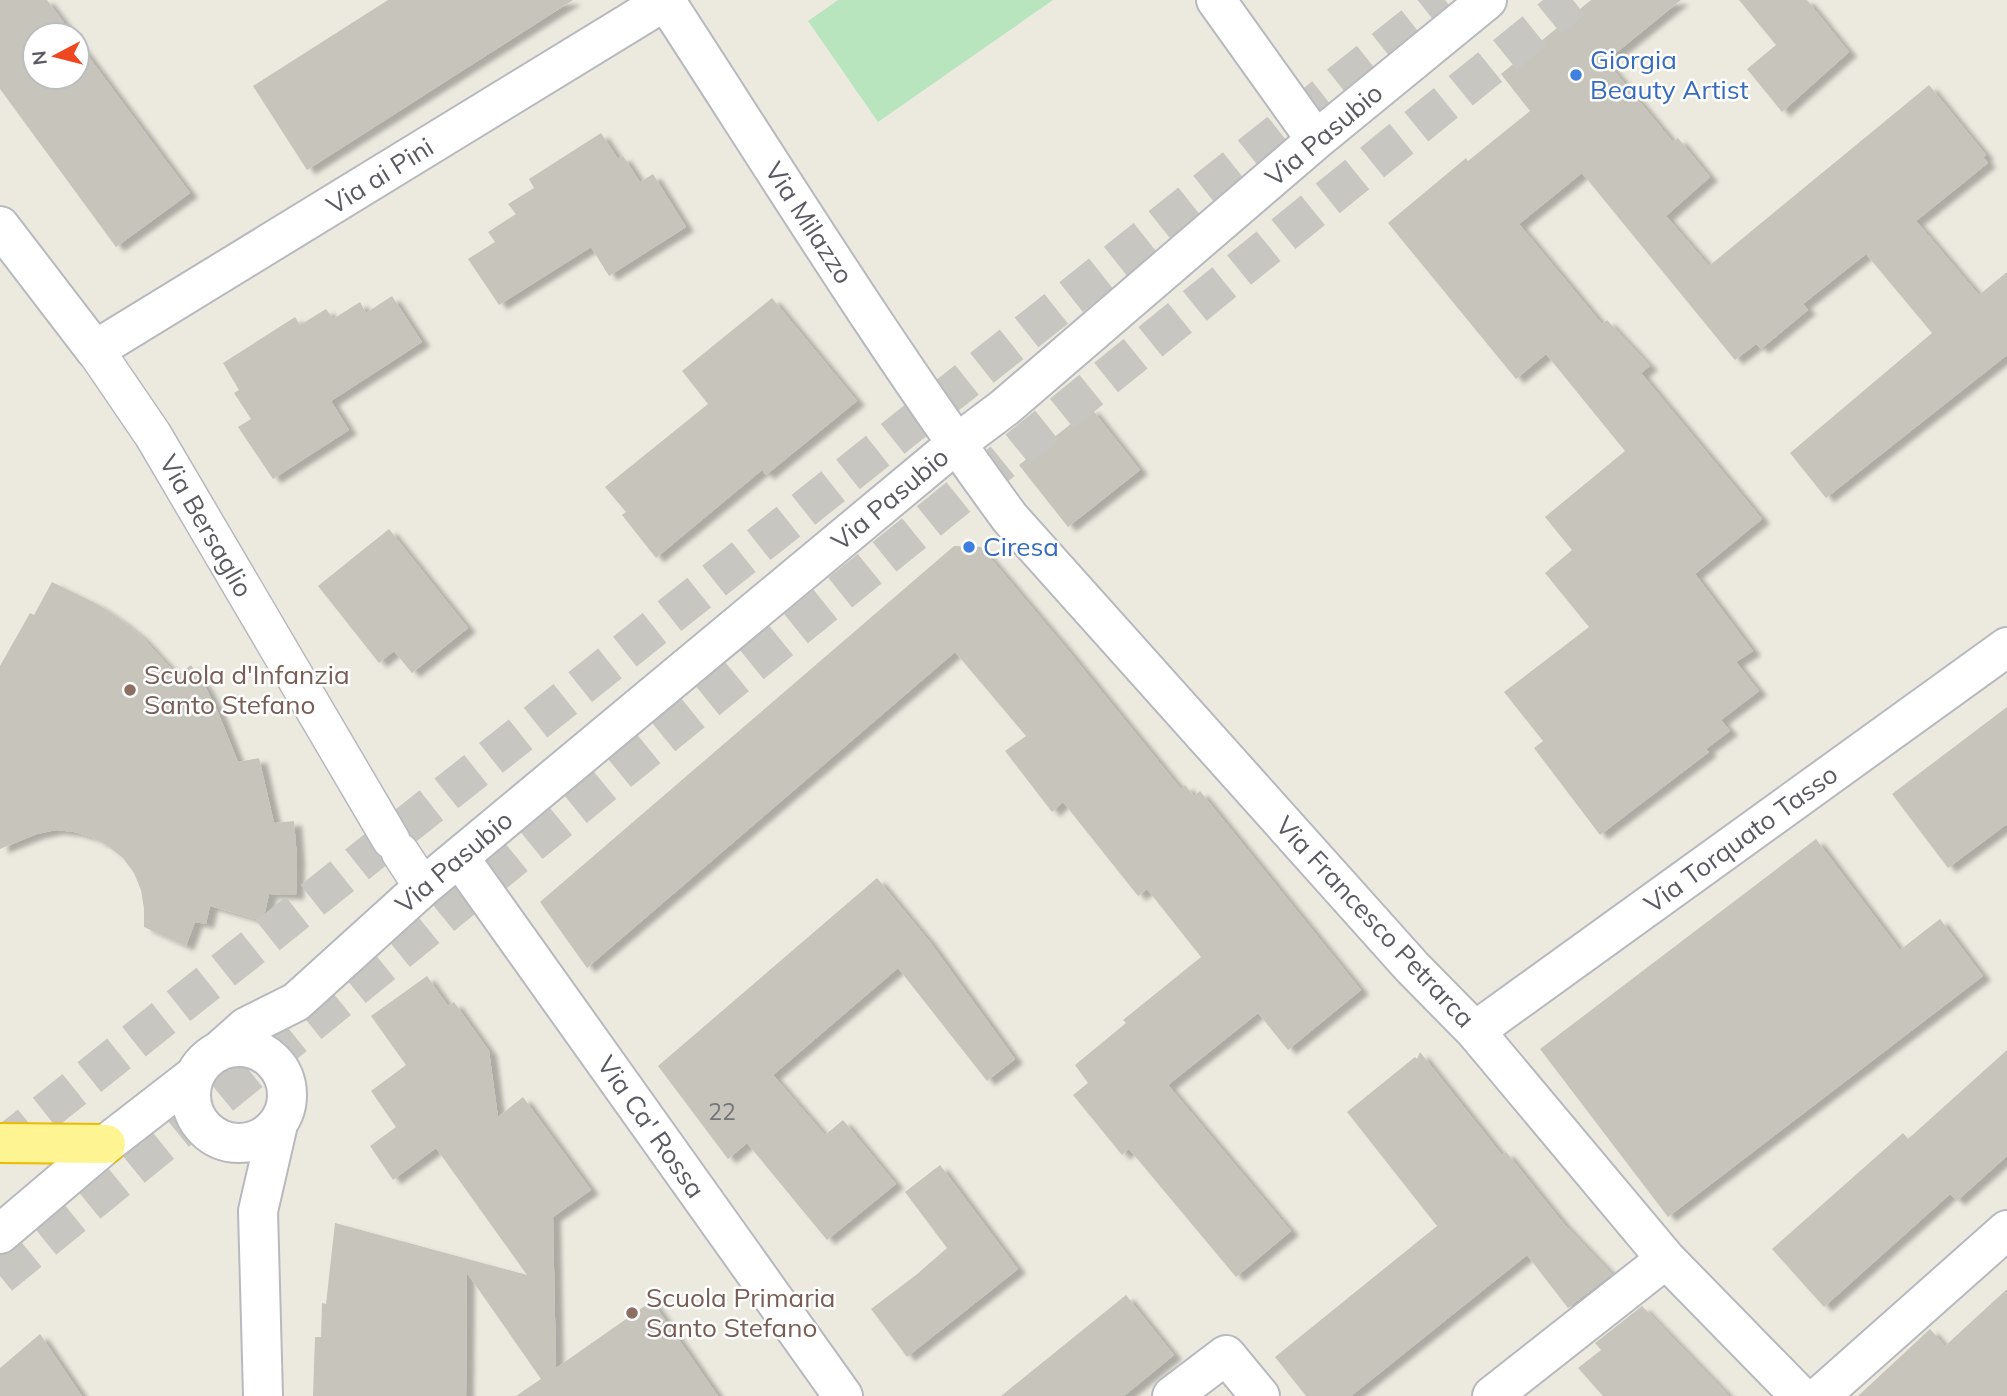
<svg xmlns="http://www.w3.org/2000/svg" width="2007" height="1396" font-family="Mulish,sans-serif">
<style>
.green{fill:#b9e5be}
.building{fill:#c7c4bc;filter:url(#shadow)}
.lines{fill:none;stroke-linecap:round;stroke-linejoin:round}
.trunk-tunnel{stroke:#c7c6c0;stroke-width:38;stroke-dasharray:38 19;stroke-linecap:butt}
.pedestrian-casing{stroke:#b7b9bf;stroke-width:40}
.minor-casing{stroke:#b7b9bf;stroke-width:42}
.trunk-casing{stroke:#ebbb00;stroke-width:42}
.pedestrian{stroke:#fff;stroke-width:37}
.minor{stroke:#fff;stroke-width:38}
.trunk{stroke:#fff492;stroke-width:38}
.shop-dot{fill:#3f7fe0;stroke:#fff;stroke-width:2.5}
.education-dot{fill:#8d6e63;stroke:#fff;stroke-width:2.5}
.labels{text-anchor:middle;stroke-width:5;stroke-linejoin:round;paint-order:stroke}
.number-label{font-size:23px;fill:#747578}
.shop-label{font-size:26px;fill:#366cbe;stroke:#fff;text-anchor:start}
.street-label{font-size:26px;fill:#585b61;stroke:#fff}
.education-label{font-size:26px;fill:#785e54;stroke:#fff;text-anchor:start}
</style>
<defs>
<filter id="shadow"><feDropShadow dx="8" dy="4.5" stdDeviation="2" flood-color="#0004"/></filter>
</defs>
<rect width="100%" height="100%" fill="#eceadf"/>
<!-- green -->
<path class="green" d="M838,0h215l-175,122 -70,-101z"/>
<!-- building -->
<path class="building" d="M0,0h47l26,35h-38v42h42v-36l113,152 -74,54 -116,-158z
M388,0h185l-266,170 -54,-84z
M1591,0h90l-75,61 67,81 5,-4 32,39 -44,39 43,50 220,-181 57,70 -3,2 5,6 -72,58 63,74 28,-23v83l-181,143 -36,-45 142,-120 -66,-79 -63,50 5,6 -47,39 -5,-5 -21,16 -153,-187 -63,51 83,100 5,-4 43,46 -9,7 121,146 -67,55 58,77 -17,11 23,29 -38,29 9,11 -24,18 3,3 -109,83 -66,-87 9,-7 -39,-49 85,-65 -44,-54 27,-23 -27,-33 80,-66 -79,-97 -30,25 -128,-156 78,-65 2,3 62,-50 -29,-37z
M1739,0h68l42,52 -67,60 -35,-43 29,-24z
M601,133l17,26 5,-3 17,26 13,-8 33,53 -77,49 -18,-29 -92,58 -31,-46 27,-17 -7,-10 28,-18 -8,-10 26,-16 -5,-9z
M392,296l30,46 -91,59 18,29 -76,49 -35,-52 13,-8 -17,-26 5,-3 -16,-27 72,-46 5,8 26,-16 7,10 27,-17 6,11z
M772,298l85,103 -91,74 -4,-5 -106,88 -34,-43 4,-3 -21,-25 103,-83 -26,-33z
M1091,408l49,62 -72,57 -49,-62z
M389,529l79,99 -56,45 -18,-22 -15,12 -61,-77z
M954,546l27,1 82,97 118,145 4,-4 9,11 6,-5 161,199 -73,60 -30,-37 -90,72 123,146 -55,46 -107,-128 -7,6 -49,-60 15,-12 -13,-18 51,-42 -3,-3 78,-63 -54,-68 -9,7 -75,-94 -11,10 -47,-61 21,-15 -71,-84 -368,316 -47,-66z
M52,582l47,23 22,15 20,16 36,39 14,-10 15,23 12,24 20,50 21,-4 15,65 20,-2 3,37 -1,37 -27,-1 -6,27 -53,-15 -4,18 -11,-2 -9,24 -42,-19v-18l-3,-19 -7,-17 -11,-15 -15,-12 -16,-9 -18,-5 -18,-2 -19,4 -37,15v-183l30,-53 4,2z
M2007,707v117l-59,44 -56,-74z
M1816,839l84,111 40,-31 43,57 -315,241 -128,-168z
M877,878l53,64 85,117 -28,22 -89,-113 -125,107 52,60 18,-15 53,64 -69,56 -80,-97 -19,16 -70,-93z
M427,976l21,30 6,-4 35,49 9,66 25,-20 68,93 -38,27 3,151 96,-67 66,95h-202l25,-17 -74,-106 -1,123h-153l2,-59h6l1,-34 4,1 9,-81 192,52 -91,-127 -43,32 -23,-34 26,-19 -25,-36 35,-26 -35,-49z
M2007,1050v106l-50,45 -7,-7 -126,113 -52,-58 131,-116 5,6z
M1420,1052l82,103 4,-3 58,72 48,50 -44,34 -41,-53 -176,141h-45l-31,-39 162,-131 -90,-114 68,-55 2,2z
M940,1165l78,104 -111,88 -36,-48 45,-34 31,-27 -42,-56z
M2007,1289v107h-149l72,-67 15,17z
M1126,1295l48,60 -50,41h-123z
M1642,1306l87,90h-126l-25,-28 23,-18 -6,-7z
M40,1334l42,62h-82v-28z"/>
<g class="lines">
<!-- trunk-tunnel -->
<path class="trunk-tunnel" d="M0,1148l1445,-1148
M0,1276l794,-646 779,-630"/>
<!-- pedestrian casing -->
<g class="pedestrian-casing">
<path id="pedestrian" d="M95,350l58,85 238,405
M400,852l23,35"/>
</g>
<!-- minor casing -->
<g class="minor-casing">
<path id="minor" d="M665,0c113,174 222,351 345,518l402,449 63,64 191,228 134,137
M1216,0l100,140
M0,226l95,124 570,-349
M459,857l384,539
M1475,1031l532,-384
M191 1095a48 48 0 1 1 96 0a48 48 0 1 1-96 0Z
M218,1052l28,-25 50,-25 127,-115 533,-443 48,-36 312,-268 171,-140
M0,1234l106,-90 89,-69
M263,1396l-5,-185 20,-87
M1172,1396l54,-41 34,41
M1492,1396l174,-137
M1820,1396l187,-166"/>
</g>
<!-- trunk casing -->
<g class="trunk-casing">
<path id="trunk" d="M0,1143l106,1"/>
</g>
<!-- pedestrian -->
<use href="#pedestrian" class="pedestrian"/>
<!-- minor -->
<use href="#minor" class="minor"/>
<!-- trunk -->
<use href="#trunk" class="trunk"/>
</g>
<!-- markers -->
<g class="shop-dot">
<circle cx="1576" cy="75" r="7"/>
<circle cx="969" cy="547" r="7"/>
</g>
<g class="education-dot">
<circle cx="130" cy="690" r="7"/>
<circle cx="632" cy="1313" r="7"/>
</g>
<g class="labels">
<!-- number labels -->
<g class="number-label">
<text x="722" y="1120">22</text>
</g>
<!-- shop labels -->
<g class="shop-label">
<text x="1590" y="69">Giorgia<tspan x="1590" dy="30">Beauty Artist</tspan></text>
<text x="983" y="556">Ciresa</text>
</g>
<!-- street labels -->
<g class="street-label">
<text transform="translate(1324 135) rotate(-40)" y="9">Via Pasubio</text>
<text transform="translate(380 176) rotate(-32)" y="9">Via ai Pini</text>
<text transform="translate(809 223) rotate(57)" y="9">Via Milazzo</text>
<text transform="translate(890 499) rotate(-40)" y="9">Via Pasubio</text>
<text transform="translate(206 526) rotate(60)" y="9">Via Bersaglio</text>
<text transform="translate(1741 839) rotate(-36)" y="9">Via Torquato Tasso</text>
<text transform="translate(454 862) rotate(-40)" y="9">Via Pasubio</text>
<text transform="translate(1375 922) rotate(47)" y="9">Via Francesco Petrarca</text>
<text transform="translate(651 1127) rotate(55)" y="9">Via Ca' Rossa</text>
</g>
<!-- education labels -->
<g class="education-label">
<text x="144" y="684">Scuola d'Infanzia<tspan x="144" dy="30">Santo Stefano</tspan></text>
<text x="646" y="1307">Scuola Primaria<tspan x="646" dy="30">Santo Stefano</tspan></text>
</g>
</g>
<!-- north arrow -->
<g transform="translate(56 56) rotate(263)"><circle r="33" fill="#ffffff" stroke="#bcbdc0" stroke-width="2"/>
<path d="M0-5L12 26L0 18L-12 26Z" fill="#ef4821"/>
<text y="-10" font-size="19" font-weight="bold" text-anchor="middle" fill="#585b61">N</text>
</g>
</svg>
